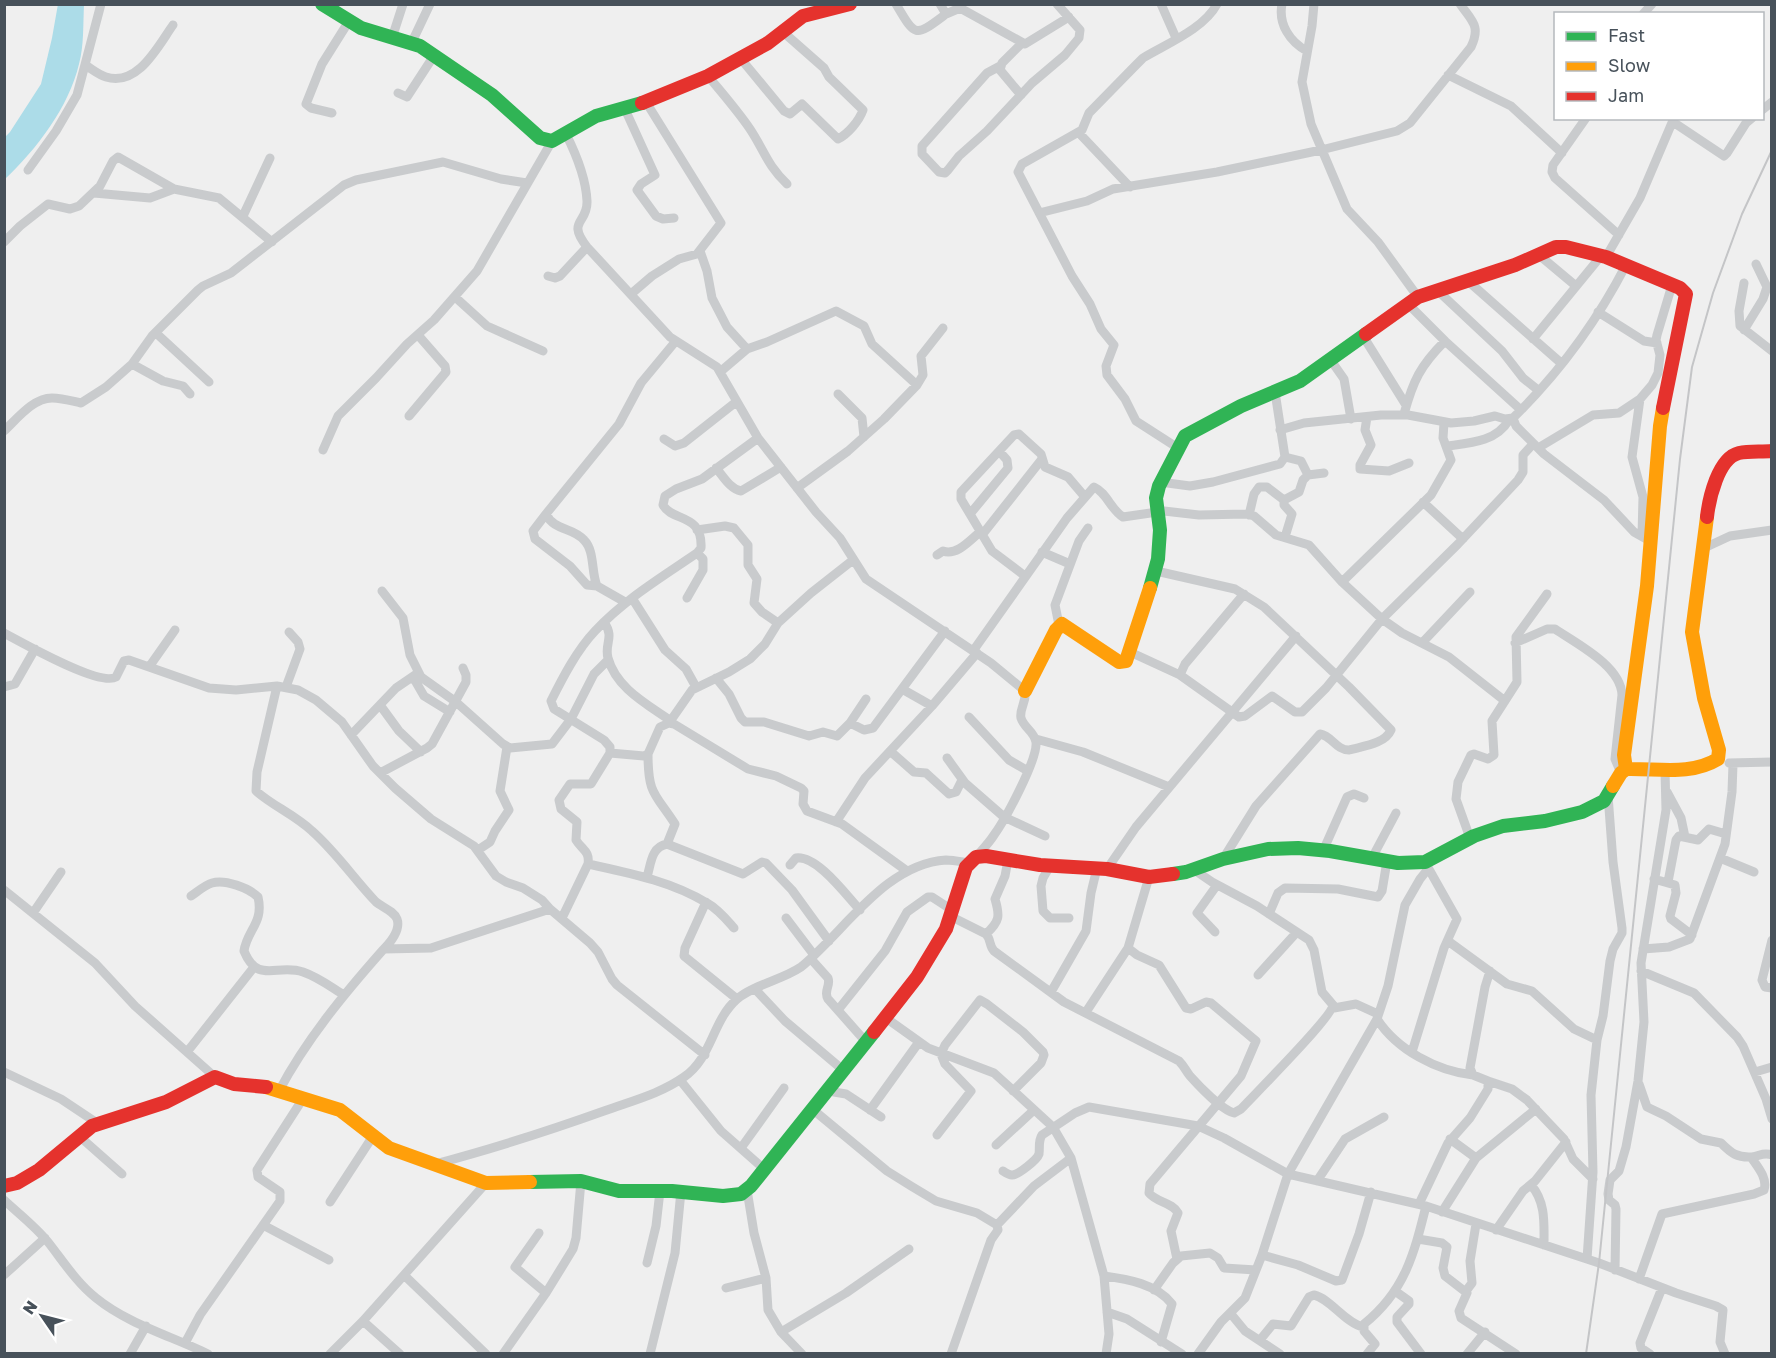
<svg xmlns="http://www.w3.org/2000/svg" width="1776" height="1358" font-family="'Golos Text',sans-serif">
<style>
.water{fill:#acdce8}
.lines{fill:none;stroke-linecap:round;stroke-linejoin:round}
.street{stroke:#c9cbcd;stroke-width:9}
.fast{stroke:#30b455;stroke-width:14}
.slow{stroke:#ff9f0a;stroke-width:14}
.jam{stroke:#e5322d;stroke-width:14}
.rail{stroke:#c4c5c7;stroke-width:2}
</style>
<rect width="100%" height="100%" fill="#efefef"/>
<!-- water -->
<path class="water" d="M58,4l26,1c-1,19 0,41 -5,59 -10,43 -43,86 -74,115v-42l5,-5 31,-48 11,-46z"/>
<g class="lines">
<!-- street -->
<path class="street" d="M896,4c20,34 19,33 50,10
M940,4l6,10 14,-6 65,36 44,-27
M1161,4l15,34
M1282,4c-4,20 8,38 25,47
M1314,4l-2,22 -10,56 9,42 36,85 31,33 40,55
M1643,14l9,-10
M392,38l11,-34
M412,42l18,-38
M741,59l43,52 6,3 12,-10 36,35c10,-5 21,-18 25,-29l-34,-33 -5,-9 -42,-37
M85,65c7,4 14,10 21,12 32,10 52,-31 67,-52
M1000,66l-13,7 -65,73v8l17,18 6,1 3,-3 11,-14 28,-25 45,-48 33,-28 14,-17 1,-8 -23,-26
M1448,75l63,31 51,47
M708,76c14,17 29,34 42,53 14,21 17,36 37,55
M398,93l9,4 28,-43
M1021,95l-21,-25 2,-7 20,-20
M624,107l31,68 -14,9 -4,6 19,26 7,3 11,-1
M1762,110l10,-8
M332,113l-21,-5 -5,-4 16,-40 27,-43
M1586,118l-33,47 -1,7 3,6 64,57
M1673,122l51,34 3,-3 19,-30 6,-5
M1079,133l51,54
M566,134c10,20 20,44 21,67 1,23 -21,19 0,46l83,90 47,30 41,71 58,74 24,26 26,41 125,84 34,28c2,10 -6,18 -4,27 3,10 13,13 15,24 2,17 -31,78 -42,93 -5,8 -12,15 -18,22
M28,170l28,-39 21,-36 24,-91
M94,193l56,5 24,-9
M1039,213l48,-12 26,-12 104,-17 104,-22 76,-19 13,-8 61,-76c10,-21 1,-26 -11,-43
M243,216l27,-58
M4,242l16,-16 28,-22 22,5 9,-3 21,-20 13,-25 5,-4 56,32 45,9 53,44
M700,251l7,20 5,27 15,29 20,22
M1539,255l37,31
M1606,257l34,-59 34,-80
M548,276l7,2 5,-2 27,-29
M1468,281l93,82
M1744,283l-5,28 1,15 32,25
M1438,291l64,60 21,27 15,12
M631,294l21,-18 27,-17 18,-5 24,-31 -75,-121
M455,297l32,29 56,25
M1408,304l37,37 76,69
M1598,312l46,29 13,2
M1744,330l19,-31 4,-12 -11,-23
M156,333l53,49
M1363,336l43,69
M1533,339l68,-83
M1330,359l14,20 7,40
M132,364l31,17 20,5 7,8
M720,372l27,-23 20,-7 69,-31 28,15 8,18 45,41
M838,394l24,24 2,19
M1640,399l-8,58 11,40 -1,39
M1404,414c9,-33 16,-48 41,-73
M409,416l37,-44 -1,-6 -27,-31
M1367,417l-2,13 6,15 -11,20v4l29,2 20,-8
M1513,418l3,8 28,28 60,46 30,32 16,9
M1280,430l24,-7 77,-8h27l43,8 23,-2 21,-5 10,3 8,-1c44,-43 84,-97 113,-153
M4,431c13,-12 29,-33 48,-33 10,0 20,3 29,5l25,-16 26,-23 20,-28 46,-46 5,-4 28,-13 113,-88 12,-5 87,-18 58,17 26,4
M664,439l11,7 9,-3 52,-41
M1447,446c23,-3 49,-4 62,-26
M1178,448l-42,-27 -11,-22 -18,-24 -1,-9 8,-21 -13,-16 -11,-25 -18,-28 -54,-104 4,-8 60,-34 7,-17 47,-48 7,-7c23,-14 61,-29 74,-54
M1538,448l55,-33 26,-2 21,-14 12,-14 6,-12 2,-18 -4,-15 1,-5 15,-50
M323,450l15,-34 38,-38 31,-34 27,-24 43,-49 75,-130
M1285,457l16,4 7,14
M716,468c7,8 14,21 25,23l40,-24
M1160,482l30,4 23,-4 67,-18 5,-7 -10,-65
M797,488l51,-37 36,-32 33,-34 6,-10 -2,-19 22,-28
M1423,502l40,37
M546,514l-13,17 2,8 35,27 17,19 10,1
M970,514l38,-46 -1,-8 -8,-9
M1249,515l5,-21 5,-7h8l17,13
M697,530l28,-4 9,2 14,17v20l9,14 -3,24 8,9 16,11
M982,535l60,-76
M1285,537l7,-23 -8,-9v-5l15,-8 4,-12 5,-5 16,-2
M1702,549l28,-13 42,-6
M1042,552l28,12
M937,555l6,-4c14,5 27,-11 37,-19
M1156,571l79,18 29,18 85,80 42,43c-6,14 -28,16 -42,20 -13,0 -17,-14 -29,-16l-64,72 -33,53
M1025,576l-33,-25 -31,-52v-7l53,-57 5,-1 22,20 4,13 23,10 17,20
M1342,582l89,-87 20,-35 -8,-22 1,-15
M382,591l21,27 7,37 11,22 35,25 47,42 7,4 42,-4 19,-25 23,-45 14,-14
M632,598l33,52 21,19 10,18
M687,598l16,-28v-11l-6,-6
M625,602l-28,-16c-6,-14 -2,-35 -13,-46 -11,-13 -30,-9 -38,-26l73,-90 22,-41 34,-41
M604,622c11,16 0,21 4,36 8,30 39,46 63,63
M1059,625l-4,-20 24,-64 9,-13
M4,633c19,10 96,54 112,44l8,-16 5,-1 80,28 27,2 41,-4 21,4 18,10 26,22 31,44 22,22 36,31 43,27 22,30 10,6 17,6 19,12 8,9 40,34 8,9 14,27 5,6 88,70
M1422,643l48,-51
M1515,643l32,-14h8c22,15 66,37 67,66l-7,64 6,14
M973,651l94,-133 27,-31c13,6 17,23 29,30l41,-6 35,4 47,-1 8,2 22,19 33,10 33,37 40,37 20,14 47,24 56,44
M1130,652l50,23 59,42 6,-1 27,-20 23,16h7l24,-24 56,-69 76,-75 60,-64 5,-8v-17l10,-11
M149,667l26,-37
M1180,675l5,-11 59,-70
M413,677l11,19 26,16
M716,678l13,16 12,24 4,4h19l45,14 14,-4 14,4 13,-13 16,-24
M277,686l-20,86 -1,19c17,15 39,24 56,40 24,21 42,48 64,71 6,5 18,9 21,17 4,11 -8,25 -15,32 -38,43 -76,89 -103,140
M4,687l11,-3 20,-35
M286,687l14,-38 -2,-7 -9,-10
M902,689l30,17
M380,705l19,26 22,21
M969,717l40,43 19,11
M669,723l23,-33 37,-18 21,-13 15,-15 13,-21 33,-30 42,-33
M850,723l14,7 9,-2 72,-97
M351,735l45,-47 22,-15
M1036,739l47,13 86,35
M890,751l24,21 12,1 23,21 7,-2 6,-12
M610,753l34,3 4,-2 12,-27 9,-4 5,1 74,45 28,7 25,12 3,3 -1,13 4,7 35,13 65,47
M648,754c0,41 7,39 27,70l-8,20
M947,758l18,25 39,34 41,19
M1729,763l43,-1
M380,773l47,-25 5,-4 34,-62v-7l-3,-7
M1667,792l14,26 4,19
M836,822l29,-44 67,-72 45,-53
M1470,838l-14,-39 2,-17 13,-27 3,-1 14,5 6,-4 -2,-34 25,-39 -1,-45 31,-43
M478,850l12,-8 5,-11 14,-21 -9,-19 7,-44
M1323,851l24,-54 7,-3 10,4
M1372,858l24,-45
M1720,858l34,14
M588,864c41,9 83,17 119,39 11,6 19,16 27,25
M790,865l6,-7c21,-3 50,37 64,52
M1050,866l-7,12 -2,8 2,25 7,7h19
M1107,869l29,-42 160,-191
M647,877c4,-13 4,-30 20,-33l76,30 19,-12 4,1 26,27 37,51
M1654,879l21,6 1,8 -6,23 1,3 21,16
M1668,882l8,-42 3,-4 19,4 11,-11 17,5
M4,890l91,73 40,43 80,71
M191,896c6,-4 14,-11 21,-13 13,-4 37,5 46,14 6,26 -11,33 -14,54 14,34 33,12 59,21 15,5 28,15 41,23
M706,902l-21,46 -1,8 53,43
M33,913l28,-41
M1269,914l9,-21 7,-5 53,1 40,8 4,-6 5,-30
M950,916l36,18c5,5 3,12 8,17l70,51 115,59c5,5 7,10 11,15 9,10 32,34 44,37l7,-4c14,-15 91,-92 92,-104l-11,-13 -8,-42 -5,-10 -52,-34 -45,-24 -19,-13
M562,918l26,-54c2,-13 -6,-14 -12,-24l1,-18 -16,-13 -2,-9 11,-16h21l19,-31v-6l-6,-7 -50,-31 -3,-8c12,-24 26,-51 44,-70 30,-32 67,-54 102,-78l4,-5c2,-35 -29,-26 -38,-43l2,-9 11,-7 26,-10 56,-41
M786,918l28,37
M1215,932l-18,-19 20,-28
M986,934c14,-13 14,-18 9,-35l10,-23 3,-16
M1772,940l-10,40 3,7 7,1
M1448,941l59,43 25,7 42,38 23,11
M1128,948l9,7 22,10 27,43 5,1 15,-7 5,1 45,38 -15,35 -91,108 -1,9c8,10 23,9 29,20l-7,18 6,28
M384,949l47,-1 119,-39
M1643,949l26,-2 21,-8 35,-95 7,-52 1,-28
M811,959l17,19c3,8 -5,13 0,21l38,43
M1641,971l53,22 43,44 6,9 23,53 6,20
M1258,975l39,-43
M755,989l30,32 58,49
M1051,992l35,-61 5,-38 6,-25
M1334,1008l22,-4 22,10
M838,1010l47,-59 22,-39 21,-15h4l20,13
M1086,1012l42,-64 21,-71
M886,1018l42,30 66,25 59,54 18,31 33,118c23,3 53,8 68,28l-11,38
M1377,1019c20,31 60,52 96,56
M187,1052l67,-85
M1412,1052l32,-104 13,-29 -31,-55
M4,1072l57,27 36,24
M1755,1072l17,-5
M680,1080l41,51 43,38
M1488,1081l24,8 15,11 37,39 9,20 20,20
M1639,1084l8,23 19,9 35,23 20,4c10,10 16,15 31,14 8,-1 11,-5 20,-2
M828,1088l6,4 12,2 35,23
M811,1108l76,63 24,15 25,15 41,12 20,12 1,5 -7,10 -40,114
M870,1110l49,-68
M937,1135l34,-44 -26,-27 -4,-10 4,-9 35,-45 7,4 36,28 20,20 1,3 -3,8 -28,28
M79,1136l43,38
M1450,1139l26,19
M996,1145l38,-35
M741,1148l43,-60
M435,1164c57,-15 113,-33 169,-53 27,-10 56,-17 80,-34 28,-19 28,-56 53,-78 16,-14 45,-19 64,-32 44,-36 84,-103 145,-107 8,0 16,2 23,3
M1003,1171c3,2 6,4 9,4 6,0 25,-15 27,-21 1,-7 -1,-13 3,-19l33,-22 14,-6 109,19 26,12 64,36 138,32 173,57 77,30 40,13 7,4 -3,32 5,12
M1317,1181l28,-42 39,-22
M1531,1185c15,17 13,39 13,60
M747,1190l7,43 12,45 2,32 13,22 21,22
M4,1200c15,14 31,26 44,42 15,19 28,40 48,56 32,26 75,38 112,56
M330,1202l43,-66
M1419,1204l29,-61 22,-25 18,-29v-8l-15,-6 -3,-7 15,-81 5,-16
M1442,1212l34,-54 60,-49
M263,1225l66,35
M997,1225l37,-39 37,-28
M1496,1230l27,-39 12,-10 31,-39
M539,1233l-24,34 31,26
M1418,1239l24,4 5,4 -4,21 2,8 22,17 -8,18 2,7 55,36
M1262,1255l36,10 38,16 6,-1 17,-46 12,-42
M1587,1259l6,-87 -2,-77 6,-55 6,-24 7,-55 3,-12 9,-16v-5l-9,-66 -5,-67
M647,1263l9,-37 4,-35
M1615,1270l1,-61 -1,-4 -6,-5 -1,-6 2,-14 9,-9 7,-24 12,-66 6,-59 -3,-59 25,-153 -1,-39
M4,1275l41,-37
M404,1275l82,79
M1104,1276l5,58 -3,20
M1639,1279l23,-65 92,-20 10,-4c4,-12 -7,-24 -13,-33
M726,1288l40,-10
M1154,1290l19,-27 8,-7 29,-3 8,5 6,10 32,2
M1395,1291l14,10v3l-12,13v5l24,32
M1466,1291l6,-8 -2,-22 6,-37
M1107,1312l20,7 55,35
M1231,1314l14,17 35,23
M363,1321l37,33
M781,1332l65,-39 63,-44
M1260,1340l13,-16 18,2 18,-29 5,-2c17,4 30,27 49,32
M185,1343l15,-28 80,-114v-9l-22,-15 -1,-7 47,-73
M130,1354l16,-28
M330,1354l33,-33 123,-138
M503,1354l43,-61 27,-44 3,-11 5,-57
M650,1354l25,-101 6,-62
M1198,1354l23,-32 24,-24 17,-43 26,-81 89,-155 11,-33 17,-81 15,-26 8,-10
M1367,1354l8,-10 -11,-13v-7c41,-33 50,-70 62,-118
M1467,1354l18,-22
M1650,1354l-9,-6 -1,-5 22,-55"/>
<!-- fast -->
<path class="fast" d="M322,4l39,24 59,18 72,49 48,43 12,3 44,-25 46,-13
M1150,588l8,-29 2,-29 -4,-32 3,-12 26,-50 56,-30 59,-25 66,-47
M1173,874l13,-2 37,-13 45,-10 30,-1 32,3 68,12 27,-1 49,-26 29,-10 42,-5 37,-9 22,-11 9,-15
M530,1182l51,-1 38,10h53l51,5 18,-2 10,-8 123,-154"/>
<!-- slow -->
<path class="slow" d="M1025,691l31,-61 6,-6 57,38 7,-1 24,-73
M1626,769l-2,-14 23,-169 13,-160 3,-18
M1613,786l8,-13 5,-4c32,-1 64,7 92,-10l1,-9 -15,-52 -12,-66 15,-115
M266,1087l74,23 49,38 97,35 44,-1"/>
<!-- jam -->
<path class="jam" d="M642,103l66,-27 60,-33 35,-27 47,-12
M1366,334l52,-37 97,-32 41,-18h10l40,10 74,31 6,6 -23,114
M1707,517c2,-18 11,-59 32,-64 10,-2 22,-1 33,-2
M874,1032l43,-55 29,-48 20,-62 10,-10 10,-1 54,9 67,4 42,8 24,-3
M4,1186l13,-3 22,-13 53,-44 74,-24 49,-25 19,7 32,3"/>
<!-- rail -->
<path class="rail" d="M1586,1354l13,-91 81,-804 12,-92 21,-74 29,-79 30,-64"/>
</g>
<!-- border -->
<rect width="1776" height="1358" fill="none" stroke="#47515a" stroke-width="12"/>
<!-- legend -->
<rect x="1554" y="12" width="210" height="108" fill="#ffffff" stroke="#b5b9bd" stroke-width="1.5"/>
<rect x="1566" y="32" width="30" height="9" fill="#30b455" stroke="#b5b9bd" stroke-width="1.5"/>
<text x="1608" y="42" font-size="18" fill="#47515a">Fast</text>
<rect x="1566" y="62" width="30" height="9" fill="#ff9f0a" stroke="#b5b9bd" stroke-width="1.5"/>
<text x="1608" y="72" font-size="18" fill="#47515a">Slow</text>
<rect x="1566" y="92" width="30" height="9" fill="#e5322d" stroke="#b5b9bd" stroke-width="1.5"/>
<text x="1608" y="102" font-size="18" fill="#47515a">Jam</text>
<!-- north arrow -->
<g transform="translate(42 1316) rotate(305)" stroke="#ffffff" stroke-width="4.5" paint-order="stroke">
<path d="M0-4.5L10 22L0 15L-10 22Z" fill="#47515a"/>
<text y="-9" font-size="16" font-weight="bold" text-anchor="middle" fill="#47515a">N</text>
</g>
</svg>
